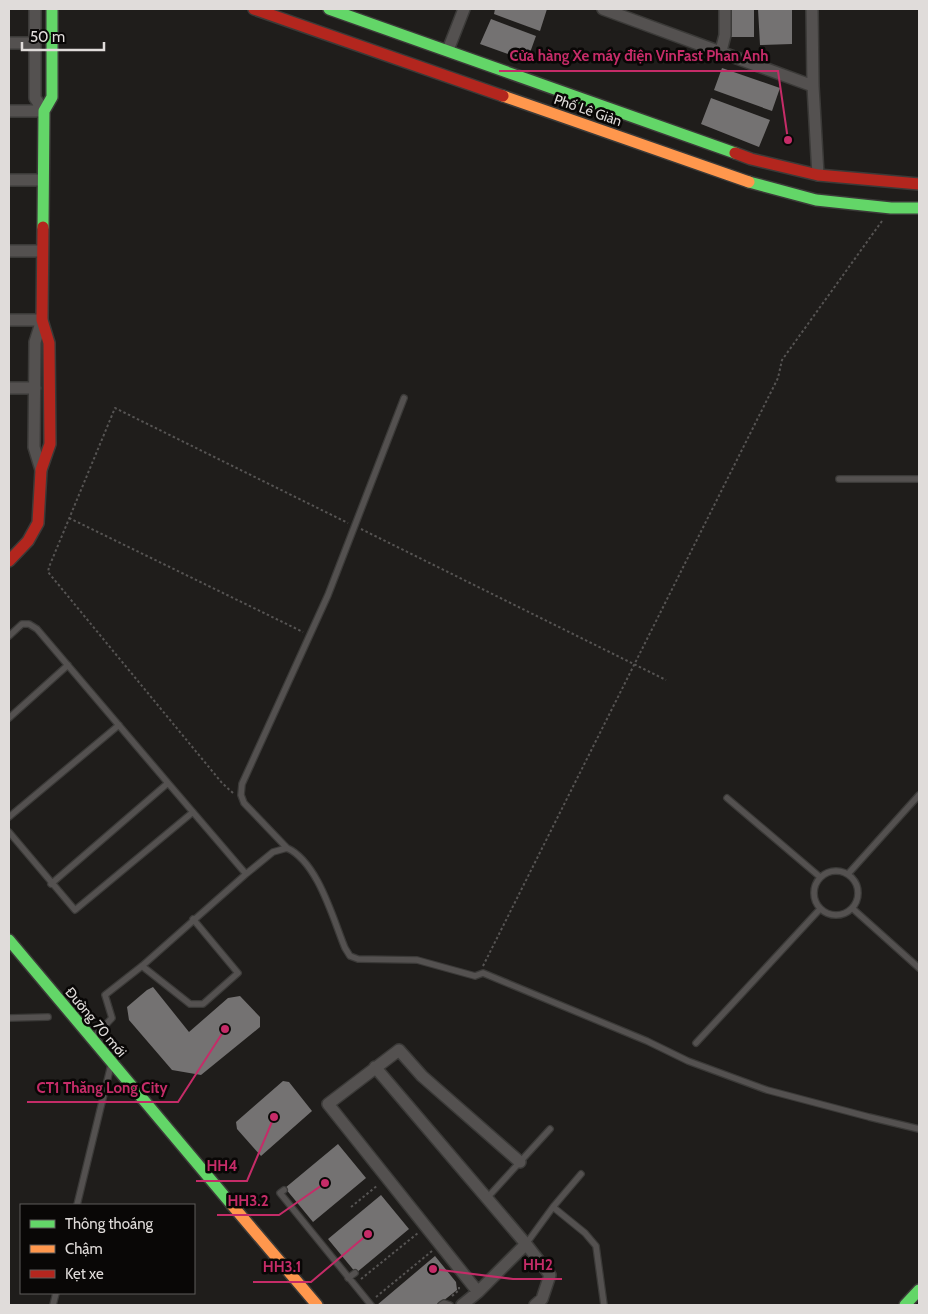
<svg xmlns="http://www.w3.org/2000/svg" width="928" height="1314" font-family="Cabin,sans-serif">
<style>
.building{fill:#747272}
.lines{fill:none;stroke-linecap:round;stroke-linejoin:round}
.lane-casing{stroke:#3b3a38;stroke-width:8}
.street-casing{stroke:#3b3a38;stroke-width:14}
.fast-casing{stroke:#3b3a38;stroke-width:14}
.slow-casing{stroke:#3b3a38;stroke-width:14}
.jam-casing{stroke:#3b3a38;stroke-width:14}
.path{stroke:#565453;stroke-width:2;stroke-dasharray:2.5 2.5;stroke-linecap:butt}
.lane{stroke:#545150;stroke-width:5.5}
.street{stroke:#545150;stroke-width:11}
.fast{stroke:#63d668;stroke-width:11}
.slow{stroke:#ff974d;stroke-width:11}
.jam{stroke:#b3261e;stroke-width:11}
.labels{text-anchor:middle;stroke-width:5;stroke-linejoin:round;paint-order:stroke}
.street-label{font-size:14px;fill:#e0dcda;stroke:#090706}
.leader{fill:none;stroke:#c52c68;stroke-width:2}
.callout-dot{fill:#c52c68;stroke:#090706;stroke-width:2}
.callout-label{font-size:15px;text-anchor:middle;font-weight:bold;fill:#c52c68;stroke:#090706;stroke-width:5;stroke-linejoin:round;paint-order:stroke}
</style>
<rect width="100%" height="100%" fill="#1f1d1b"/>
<!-- building -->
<path class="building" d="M495,9h52l-7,22 -46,-17z
M730,9h24v28h-23z
M758,9h34v35l-32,1z
M491,19l45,17 -9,25 -47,-17z
M722,68l58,20 -8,23 -58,-21z
M711,98l59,22 -11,27 -58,-23z
M153,987l36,45 39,-34 12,-2 20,21v10l-59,48 -29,-5 -43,-50 -2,-13 20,-17z
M283,1081l6,1 23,29 -51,45 -24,-27 -1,-7z
M338,1144l28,34 -53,44 -28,-34z
M381,1195l28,34 -53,44 -28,-34z
M435,1256l21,26 1,8 -19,15h-61z"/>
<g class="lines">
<!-- lane casing -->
<g class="lane-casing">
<path id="lane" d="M839,479h80
M9,636l13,-12h7l8,5 131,154
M9,718l59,-53
M727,798l93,79
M9,817l110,-92
M9,832l66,78 118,-98
M287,848l-43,-45 -3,-8 1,-11 86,-189 76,-197
M814 893a22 22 0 1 1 44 0a22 22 0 1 1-44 0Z
M848,874l71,-79
M51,884l117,-101 78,91
M852,908l67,60
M142,966l48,38h13l35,-31 -45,-54
M9,1018l39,-1
M94,1037l18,-19 -7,-23 37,-29 104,-92 27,-22 14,-4c31,14 46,71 58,100l5,8 8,3 59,1 58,16 8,-3 164,68 41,20 79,29 102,27 50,12
M696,1043l124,-134
M284,1190l-4,3 91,112
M487,1198l63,-69
M77,1205l34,-140
M553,1207l28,-33
M526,1244l27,-37 32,26 11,13 8,59
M348,1278l7,-5
M53,1305l3,-12
M441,1305l3,-2 6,2"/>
</g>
<!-- street casing -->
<g class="street-casing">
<path id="street" d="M35,9v89l9,13
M603,9l210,77
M812,9l1,77 5,89
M9,43h26
M448,50l16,-41
M721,51l4,-16v-26
M9,111h35
M9,180h34
M9,251h33
M9,320h33l-7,22 -1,105 7,23
M9,388h26
M375,1067l151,177 24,31 -8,24 -7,6
M520,1162l-98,-86 -23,-26 -71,54 150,188 48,-48
M462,1305l16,-13"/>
</g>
<!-- fast casing -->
<g class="fast-casing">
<path id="fast" d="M329,9l406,144
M749,182l67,18 75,8h28
M43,227l1,-116 8,-14v-88
M9,940l223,265
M905,1305l14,-15"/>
</g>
<!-- slow casing -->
<g class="slow-casing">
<path id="slow" d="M503,96l246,86
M232,1205l85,100"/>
</g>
<!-- jam casing -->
<g class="jam-casing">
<path id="jam" d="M254,9l249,87
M735,153l16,6 67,16 101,9
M9,561l19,-20 10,-18 3,-53 9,-26 -1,-101 -7,-23 1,-93"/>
</g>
<!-- path -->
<path class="path" d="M69,518l234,114
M361,529l305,151
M233,793l-11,-10 -174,-211 1,-5 66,-159 233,115
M483,966l295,-588 4,-18 100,-139
M351,1207l27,-22
M361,1279l57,-46
M452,1296l7,-6v-3
M376,1297l56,-46"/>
<!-- lane -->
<use href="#lane" class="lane"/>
<!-- street -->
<use href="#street" class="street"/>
<!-- fast -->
<use href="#fast" class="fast"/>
<!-- slow -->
<use href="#slow" class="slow"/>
<!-- jam -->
<use href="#jam" class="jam"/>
</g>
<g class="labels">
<!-- street labels -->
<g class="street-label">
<text transform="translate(588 110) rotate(19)" y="5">Phố Lê Giản</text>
<text transform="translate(96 1022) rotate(50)" y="5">Đường 70 mới</text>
</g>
</g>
<!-- callouts -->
<path class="leader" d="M788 140L778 71H499M225 1029L178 1102H27M274 1117L247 1181H196M325 1183L279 1215H217M433 1269L513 1279H562M368 1234L311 1282H253"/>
<g class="callout-dot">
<circle cx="788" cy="140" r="5"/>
<circle cx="225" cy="1029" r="5"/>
<circle cx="274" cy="1117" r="5"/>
<circle cx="325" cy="1183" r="5"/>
<circle cx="433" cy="1269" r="5"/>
<circle cx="368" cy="1234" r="5"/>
</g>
<g class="callout-label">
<text x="639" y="61">Cửa hàng Xe máy điện VinFast Phan Anh</text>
<text x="102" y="1093">CT1 Thăng Long City</text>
<text x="222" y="1171">HH4</text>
<text x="248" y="1206">HH3.2</text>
<text x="538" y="1270">HH2</text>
<text x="282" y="1272">HH3.1</text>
</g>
<!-- border -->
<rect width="928" height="1314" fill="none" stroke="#e0dcda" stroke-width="20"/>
<!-- legend -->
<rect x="20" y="1204" width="175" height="90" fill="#090706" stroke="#5f5c5b"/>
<rect x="30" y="1220" width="25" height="8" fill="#63d668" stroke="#5f5c5b"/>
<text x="65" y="1229" font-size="15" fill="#e0dcda">Thông thoáng</text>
<rect x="30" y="1245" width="25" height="8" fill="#ff974d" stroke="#5f5c5b"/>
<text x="65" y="1254" font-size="15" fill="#e0dcda">Chậm</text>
<rect x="30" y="1270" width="25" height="8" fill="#b3261e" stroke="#5f5c5b"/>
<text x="65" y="1279" font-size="15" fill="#e0dcda">Kẹt xe</text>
<!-- scale -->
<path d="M22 42v8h82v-8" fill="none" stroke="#e0dcda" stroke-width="2.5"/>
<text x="30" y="42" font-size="15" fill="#e0dcda" stroke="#090706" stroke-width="4" paint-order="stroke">50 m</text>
</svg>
